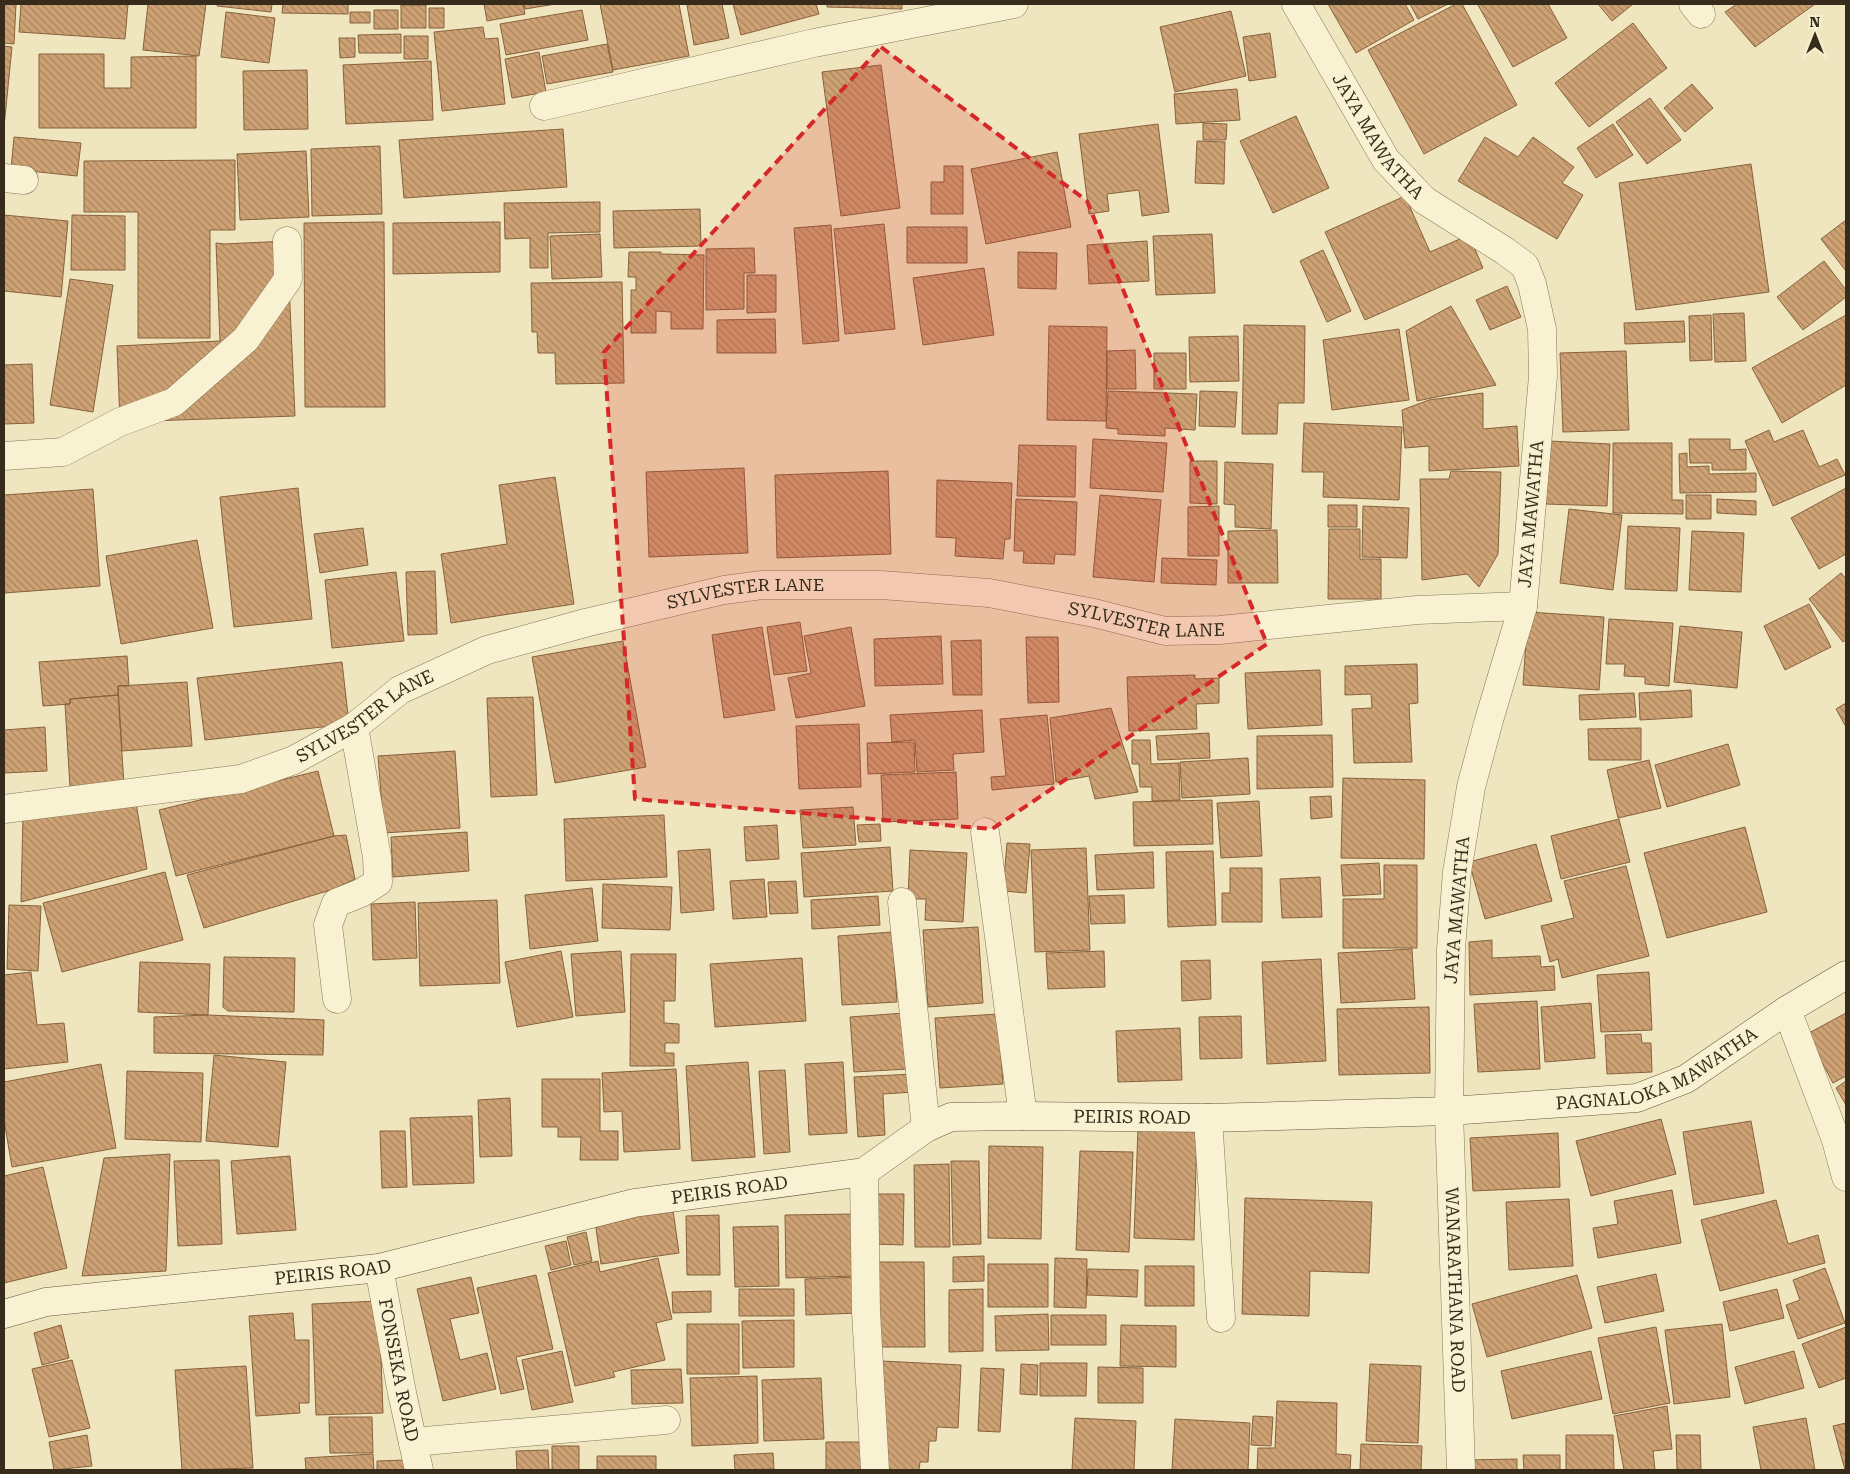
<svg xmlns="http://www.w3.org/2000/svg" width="1850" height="1474" font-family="'Roboto Serif',serif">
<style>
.building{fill:url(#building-back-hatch);stroke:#87623c}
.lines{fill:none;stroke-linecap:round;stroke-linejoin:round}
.street-casing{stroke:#877657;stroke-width:29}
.secondary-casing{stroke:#69573a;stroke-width:29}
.street{stroke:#f9f2d2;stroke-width:28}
.secondary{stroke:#f9f2d2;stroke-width:28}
.marked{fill:#d62828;fill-opacity:0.2;stroke:#d62828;stroke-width:4;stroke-dasharray:10 6;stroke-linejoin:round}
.labels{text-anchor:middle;stroke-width:4;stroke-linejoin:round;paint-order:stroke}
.street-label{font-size:18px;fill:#372c1c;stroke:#f6efcf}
</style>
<defs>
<pattern id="building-back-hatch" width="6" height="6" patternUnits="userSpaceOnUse" patternTransform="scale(1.25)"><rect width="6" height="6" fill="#cea274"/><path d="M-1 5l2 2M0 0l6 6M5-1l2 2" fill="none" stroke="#a8845e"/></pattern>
</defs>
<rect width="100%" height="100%" fill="#efe5bf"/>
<!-- building -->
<path class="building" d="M4,4h12l-2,40 -10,-1z
M21,4h107l-3,35 -106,-7z
M148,4h58l-7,52 -56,-6z
M218,4h54l-1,8 -54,-6z
M283,4h65v10l-66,-1z
M484,4h39l2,10 -38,7z
M524,4h32l-31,5z
M600,4h79l10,52 -76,14z
M692,4h30l7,34 -35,7 -7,-40z
M733,4h83l3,10 -78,21z
M827,4h75v5l-75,-2z
M1328,4h77l9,16 -58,33z
M1410,4h38l-30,15z
M1456,4h6l55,101 -93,49 -56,-104z
M1479,4h69l19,34 -54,29 -35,-62z
M1598,4h35l-21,17z
M1737,4h78l-60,43 -30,-35z
M401,5h25v23h-25z
M429,8h15v20h-15z
M374,10h24v19h-24z
M582,10l6,30 -82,15 -6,-31z
M1231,11l15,65 -71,16 -15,-65z
M226,12l49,6 -6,45 -48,-6z
M350,12h20v11h-20z
M1633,23l34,45 -78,59 -34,-44z
M483,27l2,12 13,-1 7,66 -63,7 -8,-79z
M1270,33l6,44 -27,4 -6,-44z
M401,34v19h-42l-1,-18z
M404,36h24v23h-24z
M339,38h16v19l-15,1z
M607,44l6,28 -66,12 -5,-28z
M4,46l8,1 -8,80z
M539,52l7,40 -34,6 -7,-39z
M39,54h65v34h27v-31l65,-1v72h-157z
M431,61l2,59 -87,4 -3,-59z
M881,65l19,143 -59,8 -19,-144z
M307,70l1,59 -64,1 -1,-59z
M1692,84l21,24 -28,24 -21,-24z
M1237,89l3,31 -64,4 -2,-30z
M1650,98l31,42 -34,24 -31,-42z
M1296,116l33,72 -56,25 -33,-72z
M1203,123l24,1 -1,16h-23z
M1158,124l11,88 -27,4 -3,-26 -32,4 2,17 -20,3 -10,-80z
M1613,124l20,31 -37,23 -19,-30z
M563,129l4,58 -163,11 -5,-58z
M14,137l67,6 -4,33 -66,-7z
M1485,137l33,20 15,-20 41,30 -12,16 21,12 -26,44 -99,-58z
M1197,141l28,1 -1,42 -29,-1z
M380,146l2,68 -70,2 -1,-67z
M306,151l3,66 -69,3 -3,-66z
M1057,152l14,75 -85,17 -15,-75z
M235,160v70h-25v108h-72v-126h-54v-51z
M1751,164l18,128 -133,18 -17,-127z
M944,166h19v48h-32v-32h13z
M1405,196l25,56 39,-17 14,33 -118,52 -40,-88z
M600,202v30l-52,1v35h-18v-30l-25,1 -1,-36z
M700,209l1,37 -87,2 -1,-37z
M4,215l64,6 -7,76 -57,-6z
M72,215l53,1v54h-54z
M1846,220v51l-25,-32z
M384,222l1,185h-80l-1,-184z
M500,222v50l-107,2v-51z
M884,224l11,105 -50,5 -11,-105z
M831,225l8,116 -36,3 -9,-116z
M907,227h60v36h-60z
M600,234l2,43 -50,2 -2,-43z
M1212,234l3,59 -59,2 -3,-59z
M287,241l8,175 -175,6 -3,-76 103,-5 -4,-98 8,1z
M1147,241l2,40 -60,3 -2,-39z
M754,248l1,25h-11v36l-38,1v-61z
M1323,250l28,61 -24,11 -27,-61z
M629,252h32v2l43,1 -1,74h-32v-17l-15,-1v22h-25v-43h5v-13h-8z
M1018,252l39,1 -1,36 -38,-1z
M1824,261l22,29v7l-43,33 -26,-33z
M984,268l10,67 -71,10 -10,-67z
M747,275h29v37l-29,1z
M70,279l43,6 -20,127 -43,-7z
M622,282l2,101 -68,1 -1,-31h-17l-1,-21h-5l-1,-49z
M1507,286l14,31 -31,13 -14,-30z
M1451,306l45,79 -79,16 -11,-70z
M1744,313l2,48 -31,1 -2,-48z
M1711,315l1,45 -22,1 -1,-45z
M1846,315v70l-64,38 -30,-55z
M775,319l1,34h-59v-33z
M1684,321l1,21 -60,2 -1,-21z
M1244,325l61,1 -1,77h-26l-1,31h-35z
M1049,326l58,1 -1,94 -59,-1z
M1399,329l10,71 -77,10 -9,-70z
M1238,336l1,45 -49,1 -1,-45z
M1135,350l1,39h-29v-38z
M1626,351l3,79 -66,2 -3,-79z
M1154,353h32v36h-32z
M32,364l2,59 -30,1v-59z
M1108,391l89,3 -2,36 -30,-2v8l-47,-2v-5l-12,-1z
M1200,391l37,1 -2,35 -36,-1z
M1483,393v36l34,-3 2,40 -90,5v-25l-24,2 -3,-38 27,-10z
M1304,423l98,4 -3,73 -76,-3 1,-25h-22z
M1769,430l5,12 29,-12 16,37 18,-8 8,16 -72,31 -28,-65z
M1093,439l74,4 -4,49 -73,-4z
M1689,439h41v11l16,-1v21h-34v-7h-22z
M1549,441l61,3 -3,62 -61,-2z
M1613,443h59v57h11v14l-70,-1z
M1019,445l57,1 -1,51 -58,-1z
M1687,453v14l22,-1v8l47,-1v19l-76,1 -1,-39z
M1190,461h27v43l-27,-1z
M1225,462l48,2 -2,65 -36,-2v-22l-11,-1z
M744,468l4,85 -99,4 -3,-85z
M888,471l3,83 -114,4 -2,-83z
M1451,471l50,1 -3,82 -19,33 -12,-13 -45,6 -2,-101h29z
M555,477l19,127 -123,19 -10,-69 66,-10 -8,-59z
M937,480l75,3 -2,56h-5l-2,20 -48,-3 1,-18 -20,-1z
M298,488l14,131 -78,8 -14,-130z
M1846,488v66l-27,15 -28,-51z
M93,489l7,97 -96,7v-98z
M1100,495l61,5 -7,82 -61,-5z
M1686,495h25v24h-25z
M1016,499l61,3 -2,53 -20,-1 -1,10 -31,-1 1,-12h-10z
M1717,499l39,2v14l-39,-2z
M1328,505h29v22h-29z
M1219,506v50h-31v-49z
M1363,506l46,2 -2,50 -45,-1z
M1569,509l53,6 -9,75 -53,-7z
M1628,526l52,2 -3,63 -52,-2z
M363,528l5,37 -48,8 -6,-39z
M1329,529h31v30h21v40h-53z
M1277,530l1,53h-50v-52z
M1692,531l52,2 -3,59 -52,-2z
M197,540l16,88 -92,16 -15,-88z
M1162,558l55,2 -1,25 -55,-2z
M435,571l2,63 -29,1 -2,-63z
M396,572l8,69 -72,7 -7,-68z
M1841,573l5,6v61l-3,2 -34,-43z
M1809,604l22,43 -46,23 -21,-44z
M1528,612l76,5 -5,73 -76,-5z
M1609,619l64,4 -4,63 -24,-2v-7l-21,-1 1,-12h-19z
M800,622l7,49 -33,4 -7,-48z
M1680,626l62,6 -5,56 -63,-6z
M762,627l13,83 -51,8 -12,-83z
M851,627l14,79 -69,12 -8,-40 23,-5 -7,-37z
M941,636l2,48 -68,2 -1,-47z
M1026,637h32l1,65 -31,1z
M981,640l1,55h-29l-2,-54z
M623,641l23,126 -91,16 -23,-126z
M127,656l2,30h-11v9l-48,4v5l-27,2 -4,-44z
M342,662l7,62 -144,16 -8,-62z
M1417,664l1,39 -9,1 3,58 -58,1 -2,-54 20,-1 -1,-14 -26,1v-29z
M1320,670l2,55 -74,4 -3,-56z
M1195,675v4l24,-1v25l-23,1 1,25 -68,2 -2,-54z
M187,682l5,64 -70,5 -4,-65z
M1691,690l1,27 -52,3 -1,-27z
M1634,693l2,24 -56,3 -1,-25z
M118,695l6,89 -54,3 -5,-83h5v-5z
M533,697l4,98 -46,2 -4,-99z
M1846,703v24l-10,-18z
M1111,708l27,84 -43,7 -6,-23 -33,6 -6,-64z
M982,710l2,42 -31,2 1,16 -37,2 -2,-32 -23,2 -2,-27z
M1047,715l7,69 -62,6 -1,-13 15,-1 -6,-57z
M859,724l2,63 -62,2 -3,-63z
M45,727l2,44 -43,2v-43z
M1641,728v32h-52l-1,-31z
M1209,733l1,25 -52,2 -2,-24z
M1332,735l1,52 -76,2v-53z
M1132,740h18l1,24 28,-1 1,37 -28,1v-14h-12l-1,-23h-7z
M914,742l1,30 -47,2 -1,-31z
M1728,744l12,41 -73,22 -12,-42z
M455,751l5,77 -76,5 -6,-77z
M1248,758l2,36 -68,4 -2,-36z
M1649,760l12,48 -43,10 -11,-48z
M318,771l16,65 -158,40 -17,-66z
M956,772l2,47 -75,3 -2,-47z
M1343,778l82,2 -1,79 -83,-1z
M1331,796l1,21 -21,2 -1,-22z
M1212,800l1,44 -79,2 -1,-44z
M1259,801l3,55 -41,2 -4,-55z
M136,803l11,66 -126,33 2,-88z
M853,807l3,38 -53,3 -3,-38z
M664,815l3,62 -101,4 -2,-62z
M1619,819l11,43 -69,17 -10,-43z
M880,824l1,17 -22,1 -2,-17z
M777,825l2,34 -33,2 -2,-34z
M1745,827l22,85 -100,26 -23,-85z
M467,832l2,39 -76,6 -2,-40z
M346,835l9,44 -21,10 -130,39 -17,-53 147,-39z
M1007,843l23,1 -4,49 -23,-2z
M1536,844l16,57 -67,18 -16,-57z
M890,847l3,44 -89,6 -3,-44z
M1086,848l4,102 -55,2 -4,-102z
M710,849l4,61 -33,3 -3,-62z
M910,850l57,3 -4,69 -38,-2 1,-21h-18z
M1213,851l3,74 -48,2 -2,-75z
M1153,852l1,36 -57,2 -2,-35z
M1379,863l2,31 -38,2 -2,-31z
M1384,865h33v83h-74v-49h41z
M1626,866l23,90 -87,22 -4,-19 -8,3 -9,-36 33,-8 -10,-37z
M1230,868h32v54h-40v-29h8z
M165,872l18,68 -121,32 -19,-69z
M1320,877l2,40 -40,1 -2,-39z
M764,879l3,38 -34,2 -3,-38z
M796,881l2,32 -28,1 -2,-32z
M603,884l69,3 -2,43 -68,-2z
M592,888l6,53 -68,8 -5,-54z
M1124,895l1,28 -34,1 -2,-28z
M878,896l2,29 -68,4 -1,-29z
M497,900l3,83 -80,3 -2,-83z
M415,902l2,56 -44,2 -2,-56z
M9,905l32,1 -3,65 -31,-2z
M978,927l5,76 -55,4 -5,-77z
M892,932l5,70 -55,3 -4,-69z
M1492,940v18l48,-2 1,11 13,-1 1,24 -85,5 -1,-53z
M1412,949l3,50 -74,4 -3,-50z
M561,951l12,66 -56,10 -12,-65z
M621,951l4,61 -49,4 -5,-62z
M1104,951l1,36 -57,2 -2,-36z
M631,954h45l-1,47h-11v22l15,1v19h-14v10h9v13h-44z
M224,957l71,1 -1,54 -66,-1 -5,-4z
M802,958l4,63 -91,6 -5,-63z
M1321,959l5,102 -59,3 -5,-102z
M1210,960l1,39 -29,2 -1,-40z
M140,962l70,2 -2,51 -70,-3z
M31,972l6,53 27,-2 4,39 -64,7v-94z
M1649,972l3,58 -51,2 -4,-57z
M1537,1001l3,68 -62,3 -4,-68z
M1591,1003l4,55 -50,4 -4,-55z
M1429,1007l1,66 -91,2 -2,-66z
M904,1013l4,56 -54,3 -4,-55z
M1846,1013v63l-13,7 -26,-49z
M998,1014l5,70 -63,4 -5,-70z
M208,1015l116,5 -1,35 -169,-2v-36z
M1241,1016l1,42 -42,1 -1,-42z
M1180,1028l2,52 -64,2 -2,-51z
M1641,1034l1,9h9l1,29 -45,2 -2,-39z
M214,1055l72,7 -8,85 -72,-6z
M748,1062l7,95 -63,4 -6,-95z
M843,1062l4,71 -38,2 -4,-71z
M101,1064l15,84 -104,19 -8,-47v-38z
M676,1069l4,80 -56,3 -2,-41 -18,1 -2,-39z
M785,1070l5,82 -26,2 -5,-83z
M127,1071l76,2 -2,69 -76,-3z
M913,1074l1,18 -31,2 2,41 -27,2 -4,-60z
M542,1079h58v52h18v29h-38l1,-23h-23v-10h-16z
M1846,1081v24l-10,-17z
M510,1098l2,58 -32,1 -2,-57z
M472,1116l2,67 -61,2 -3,-67z
M1661,1119l15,55 -85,22 -15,-55z
M1751,1121l13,72 -70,12 -11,-73z
M1138,1128l59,2 -3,110 -60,-2z
M380,1131h25l2,56 -25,1z
M1558,1133l2,54 -87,4 -3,-53z
M989,1146l54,1 -2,92 -53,-1z
M1080,1151l53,1 -4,100 -53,-2z
M170,1154l-4,117 -84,5 22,-118z
M290,1156l6,74 -59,4 -6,-73z
M219,1160l3,84 -44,2 -4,-85z
M951,1161h28l2,83 -28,1z
M949,1164l1,83h-35l-1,-82z
M43,1167l24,101 -63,15v-107z
M1672,1190l9,53 -83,15 -5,-30 25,-4 -4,-23z
M874,1194h30l-1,51 -31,-1z
M1245,1198l127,4 -3,71 -59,-2 -1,45 -67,-2z
M1569,1199l4,67 -64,4 -3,-68z
M1776,1200l12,44 30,-9 7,28 -105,28 -19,-71z
M672,1203l7,50 -78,11 -7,-50z
M854,1214l2,62 -70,2 -1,-63z
M719,1215l1,60h-33l-1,-59z
M778,1226l1,60 -44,1 -2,-60z
M586,1232l6,29 -18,4 -7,-28z
M566,1241l5,24 -20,5 -6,-24z
M984,1256v25l-31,1v-25z
M658,1258l14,61 -16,4 9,37 -52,12 2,5 -40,9 -27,-113 50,-12 2,11z
M1055,1258l32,1 -1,49 -32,-1z
M877,1262h47l1,85h-47z
M988,1264h60v43h-60z
M1145,1266h49v40h-49z
M1825,1268l20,55 -47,16 -12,-34 14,-5 -7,-20z
M1088,1269l50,1 -1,27 -50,-2z
M1656,1274l8,37 -59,12 -8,-36z
M536,1275l17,74 -37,8 8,32 -23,5 -24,-106z
M1577,1275l15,53 -105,29 -15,-53z
M471,1277l8,36 -29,6 10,41 27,-7 9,36 -53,12 -26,-112z
M859,1277v36l-53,2 -1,-36z
M739,1289h55v27h-55z
M983,1289v62l-34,1v-62z
M1777,1289l7,29 -54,13 -7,-29z
M711,1291v21l-38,1 -1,-21z
M379,1301l4,112 -67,2 -4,-111z
M293,1313l2,27h14v63h-10l1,10 -44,3 -7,-100z
M1048,1314l1,36 -53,1 -1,-35z
M1051,1315h55v30h-55z
M794,1320v47l-51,1 -1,-47z
M687,1324h52v50h-52z
M1722,1324l8,73 -56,7 -9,-74z
M61,1325l8,33 -27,7 -8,-32z
M1121,1325l55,1v41l-56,-1z
M1656,1327l14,76 -57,11 -15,-76z
M1846,1327v51l-27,10 -17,-44z
M562,1351l11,51 -41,8 -10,-50z
M1591,1351l11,48 -90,20 -11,-48z
M1794,1351l10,37 -59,16 -10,-37z
M72,1360l18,68 -41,9 -17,-68z
M882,1361l79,4 -3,63 -21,-1 -1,14h-7l-1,21h-8l-1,8h-33z
M1040,1363h47l-1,33h-46z
M1021,1364l17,1 -1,30 -17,-1z
M1370,1364l51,2 -3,77 -52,-2z
M246,1366l7,102 -71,2 -7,-100z
M1098,1367l45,1v35h-45z
M981,1368l23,1 -4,63 -22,-1z
M681,1369l2,34 -51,1 -1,-34z
M757,1376l1,67 -66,3 -2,-68z
M821,1378l3,61 -60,2 -2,-61z
M1277,1401l60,2 -1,51 15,1 -1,15h-93l1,-22h17z
M1667,1406l5,43 -19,2 2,19h-31l-10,-54z
M1253,1416l20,1 -2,29 -20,-1z
M329,1417h43l1,36h-43z
M1075,1418l61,3 -2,49h-62z
M1806,1418l9,52h-54l-8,-43z
M1175,1419l75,4 -2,47h-76z
M1846,1423v47h-1l-12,-44z
M87,1435l5,31 -38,4 -5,-28z
M1566,1435h47l1,35h-48z
M1676,1435h24l1,35h-24z
M826,1442h43v28h-43z
M1361,1444l61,2 -1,24h-61z
M552,1446h27v24h-27z
M548,1450l1,20h-32l-1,-19z
M773,1453l1,16 -39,1 -1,-15z
M373,1454l1,16h-68l-1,-12z
M1523,1455h37v15h-36z
M597,1456h59v14h-59z
M1517,1459v11h-49l-1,-10z
M406,1460v10h-29v-9z"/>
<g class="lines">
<!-- street casing -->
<g class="street-casing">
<g id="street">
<path id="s1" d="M1296,4l90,156 38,40 81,51 20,15 7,18 10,45 1,47 -20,230 -34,114 -18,67 -14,85 -6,77 -2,162 12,359"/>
<path d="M1693,4l8,10"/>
<path d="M544,106l270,-63 200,-39"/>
<path d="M4,178l20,2"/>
<path d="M4,456l59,-4 57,-30 54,-20 72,-63 42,-60 -1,-38"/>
<path id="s2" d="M4,809l237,-30 53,-19 60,-33 46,-37 87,-40 98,-27 139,-33 38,-5h119l108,8 105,20 71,18 55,-1 197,-20 106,-4"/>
<path d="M985,832l38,284"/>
<path d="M902,902l24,226"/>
<path d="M337,999l-9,-74 8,-22 25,-10 17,-11 -1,-25 -23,-130"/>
<path d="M1787,1010l49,130 10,37"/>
<path d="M1208,1118l13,200"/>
<path d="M864,1172l2,140 9,158"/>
<path id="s3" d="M379,1268l23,125 17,77"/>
<path d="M413,1442l253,-22"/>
</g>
</g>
<!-- secondary casing -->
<g class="secondary-casing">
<g id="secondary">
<path id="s4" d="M4,1314l42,-12 333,-34 255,-65 230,-31 62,-44 25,-11 72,-1 185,2 241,-7 188,-13 49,-19 101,-69 59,-35"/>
</g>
</g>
<!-- street -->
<use href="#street" class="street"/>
<!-- secondary -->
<use href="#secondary" class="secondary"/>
</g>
<!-- marked area -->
<path class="marked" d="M881,47l206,154 180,443 -275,185 -357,-30 -31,-447z"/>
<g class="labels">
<!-- street labels -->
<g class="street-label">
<text dy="6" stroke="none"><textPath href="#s1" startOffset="156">JAYA MAWATHA</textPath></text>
<text transform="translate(1531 514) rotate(-85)" y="6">JAYA MAWATHA</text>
<text dy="6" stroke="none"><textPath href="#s2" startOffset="784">SYLVESTER LANE</textPath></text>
<text dy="6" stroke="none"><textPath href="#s2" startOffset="1189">SYLVESTER LANE</textPath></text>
<text dy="6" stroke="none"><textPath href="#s2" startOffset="379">SYLVESTER LANE</textPath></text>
<text transform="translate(1457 910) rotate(-85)" y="6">JAYA MAWATHA</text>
<text dy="6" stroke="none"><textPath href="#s4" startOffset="1691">PAGNALOKA MAWATHA</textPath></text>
<text dy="6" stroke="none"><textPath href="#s4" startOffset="1158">PEIRIS ROAD</textPath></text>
<text dy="6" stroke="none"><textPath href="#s4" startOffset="738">PEIRIS ROAD</textPath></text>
<text dy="6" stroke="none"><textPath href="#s4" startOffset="332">PEIRIS ROAD</textPath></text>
<text dy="6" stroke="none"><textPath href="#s1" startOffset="1392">WANARATHANA ROAD</textPath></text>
<text dy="6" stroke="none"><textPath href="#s3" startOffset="104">FONSEKA ROAD</textPath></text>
</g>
</g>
<!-- border -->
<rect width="1850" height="1474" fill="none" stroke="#372c1c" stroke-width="10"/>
<!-- north arrow -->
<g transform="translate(1815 35)" stroke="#f6efcf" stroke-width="4" paint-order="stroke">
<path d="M0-4L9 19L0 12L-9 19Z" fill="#372c1c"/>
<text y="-8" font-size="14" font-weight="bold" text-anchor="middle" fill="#372c1c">N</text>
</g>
</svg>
